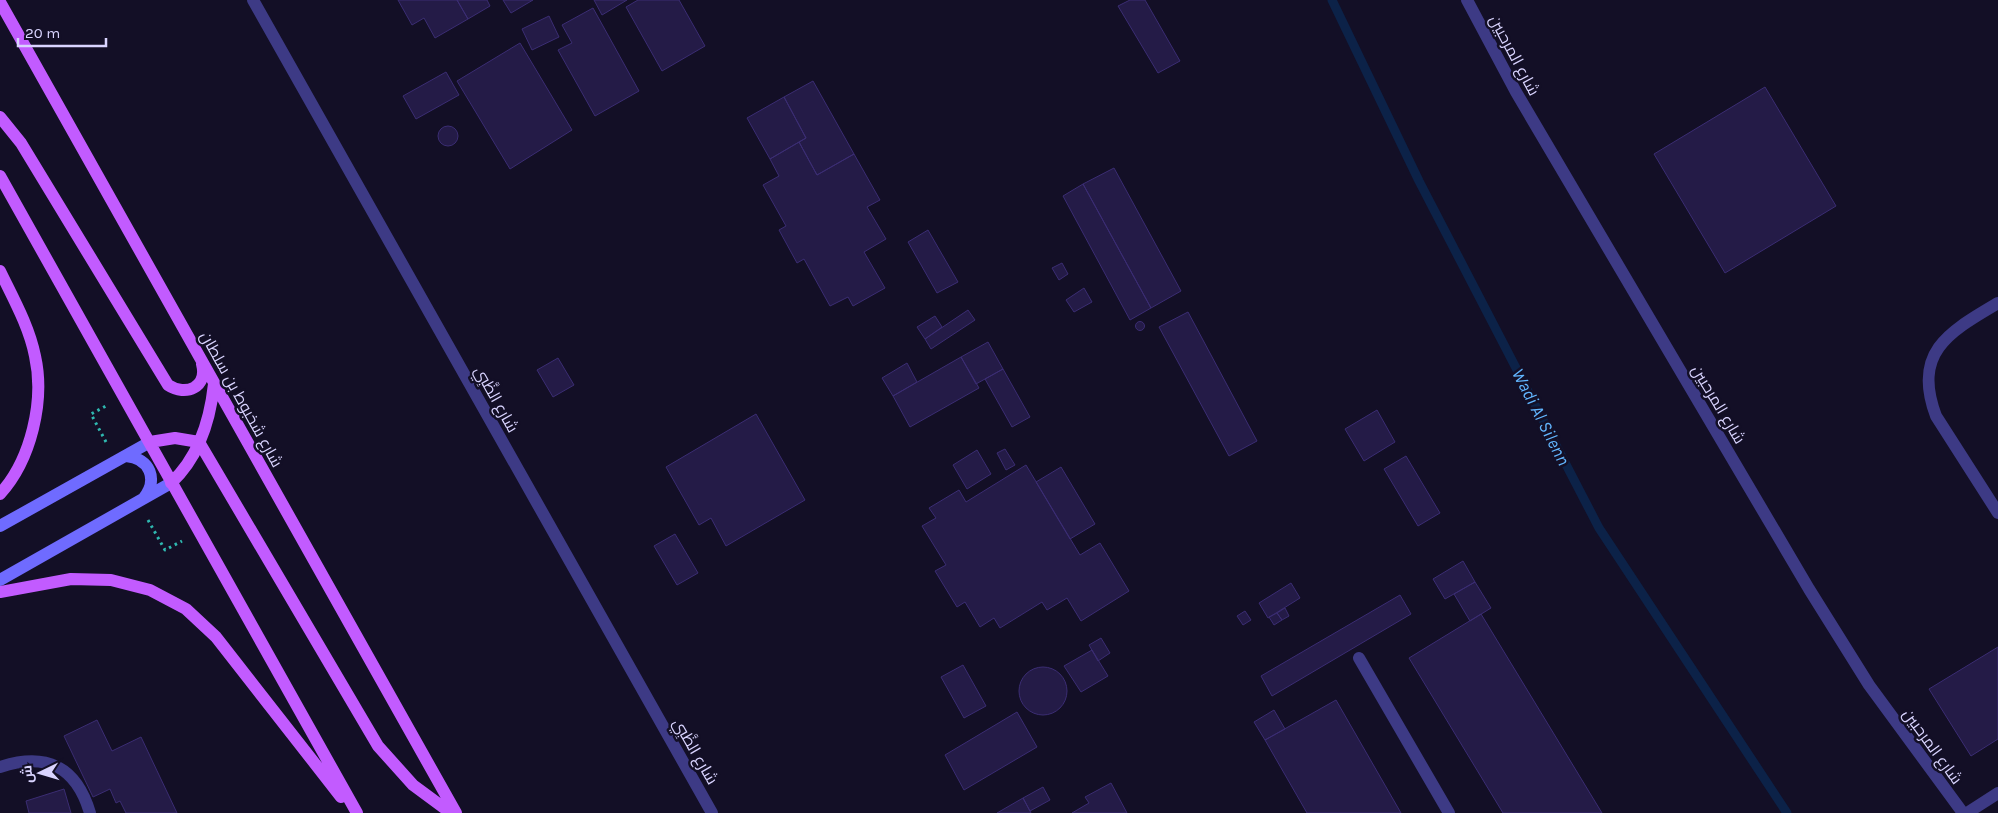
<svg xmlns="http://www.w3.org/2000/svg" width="1998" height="813" font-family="Karla,Cairo,sans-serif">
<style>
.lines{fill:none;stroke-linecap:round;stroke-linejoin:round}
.stream{stroke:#0c2248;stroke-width:9}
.building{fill:#241b47;stroke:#3b2d73}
.path{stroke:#2fb8b0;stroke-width:3;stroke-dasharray:2.5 4;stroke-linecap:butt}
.lane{stroke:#3d3a85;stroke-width:12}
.street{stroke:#3d3a85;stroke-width:12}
.secondary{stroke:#6f6bff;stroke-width:12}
.primary{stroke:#c25bff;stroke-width:12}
.labels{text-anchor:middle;stroke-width:5;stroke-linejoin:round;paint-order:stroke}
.street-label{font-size:16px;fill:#d9d4ff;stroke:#130f26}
.water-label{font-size:18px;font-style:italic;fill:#62b6ff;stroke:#130f26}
</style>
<rect width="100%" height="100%" fill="#130f26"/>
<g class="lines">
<!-- stream -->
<path class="stream" d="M1332,0l87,181 180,347 188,285"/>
</g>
<!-- building -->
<path class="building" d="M398,0h59l11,19 -33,19 -11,-20 -12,7z
M457,0h30l3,6 -22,13z
M503,0h30l-22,13z
M594,0h33l-25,15z
M638,0h41l26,46 -43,25 -36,-64z
M1130,0h15l35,61 -22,12 -40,-67z
M593,8l46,83 -44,25 -37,-66 14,-7 -10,-18z
M549,16l10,21 -27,13 -10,-21z
M520,43l52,87 -62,39 -53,-88z
M446,72l13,23 -43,24 -13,-23z
M813,81l41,73 -37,21 -18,-33 7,-4 -22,-41z
M1765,87l71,119 -111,67 -71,-119z
M784,97l22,41 -36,21 -23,-41z
M438 136a10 10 0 1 1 20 0a10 10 0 1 1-20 0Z
M799,142l18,33 37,-21 26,46 -13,7 19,32 -22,13 21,36 -32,18 -5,-9 -18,9 -26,-47 -7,4 -18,-33 7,-4 -23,-41 16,-9 -9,-17z
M1114,168l67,123 -30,17 -68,-124z
M1083,184l68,124 -21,12 -67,-124z
M928,230l30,52 -21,11 -29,-51z
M1062,263l6,11 -9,6 -7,-12z
M1084,288l8,14 -18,10 -8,-12z
M968,310l7,10 -44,29 -6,-10z
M1188,312l69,129 -28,15 -70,-129z
M935,316l7,11 -17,12 -8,-12z
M1135.5 326a4.5 4.5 0 1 1 9 0a4.5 4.5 0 1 1-9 0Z
M988,342l15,27 -27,15 -15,-27z
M961,357l18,31 -69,39 -17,-31z
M558,358l16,27 -21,12 -16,-27z
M907,363l10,19 -24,14 -11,-18z
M1003,369l27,48 -18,10 -27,-48z
M1377,410l18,32 -31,19 -19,-32z
M756,414l49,86 -79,46 -15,-28 -12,7 -33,-58z
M1005,449l10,16 -9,5 -9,-17z
M977,450l14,24 -24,15 -14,-24z
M1406,456l34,57 -22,13 -34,-57z
M1026,465l54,90 20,-12 29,48 -48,30 -14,-23 -20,12 -5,-8 -42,26 -6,-10 -14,9 -15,-25 -8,5 -22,-36 11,-6 -24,-39 14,-8 -7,-10 30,-18 7,12z
M1061,467l34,57 -25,15 -34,-57z
M675,534l23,39 -21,12 -23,-39z
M1463,561l12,21 -30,17 -12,-20z
M1475,582l16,26 -21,13 -16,-27z
M1291,583l9,15 -32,20 -9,-15z
M1400,595l11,19 -139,82 -11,-20z
M1285,608l4,8 -7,4 -5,-7z
M1245,611l6,9 -8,5 -6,-9z
M1277,613l5,7 -8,5 -5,-8z
M1481,614l121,199h-99l-94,-155z
M1101,638l9,15 -12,8 -9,-16z
M1998,647v92l-27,17 -42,-67z
M1092,650l16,26 -27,16 -17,-26z
M963,665l23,41 -22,12 -23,-41z
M1019 691a24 24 0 1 1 48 0a24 24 0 1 1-48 0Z
M1336,700l65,113h-94l-42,-73z
M1274,710l11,19 -20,11 -11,-18z
M1017,712l20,35 -73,43 -19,-35z
M97,720l15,31 29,-14 36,76h-51l-6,-12 -4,2 -6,-14 -17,8 -29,-61z
M1111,783l16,30h-55l17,-10 -4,-6z
M1043,787l7,13 -20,11 -7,-13z
M64,789l7,24h-42l-3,-12z
M1023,798l8,15h-34z"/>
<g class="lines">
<!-- path -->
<path class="path" d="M106,442l-15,-28 15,-8
M148,520l17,30 17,-9"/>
<!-- lane -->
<path class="lane" d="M1359,658l90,155
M0,767c46,-15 76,-1 90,46"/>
<!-- street -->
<path class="street" d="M253,0l459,813
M1467,0l49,92 293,497 60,96 94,128
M1998,303c-49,29 -86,49 -62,113l62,97
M1967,813l31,-20"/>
<!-- secondary -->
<path class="secondary" d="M126,456c24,2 33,24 17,43
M0,526l150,-84
M0,580l171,-97"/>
<!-- primary -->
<path class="primary" d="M0,2l456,811
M0,117l21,26 147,242c18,12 40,2 34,-21
M0,176l357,637
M0,271c13,27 29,55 35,85 10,45 -4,104 -35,138
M150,442l25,-4 24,4 179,304 35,39 38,28
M171,483c28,-26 39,-62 43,-99
M0,592l71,-13 40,1 39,10 36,19 30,28 125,160"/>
</g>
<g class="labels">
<!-- street labels -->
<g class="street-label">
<text transform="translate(1515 55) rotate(62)" y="6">شارع المرحبين</text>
<text transform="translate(242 399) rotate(61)" y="6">شارع شخبوط بن سلطان</text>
<text transform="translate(497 399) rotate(61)" y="6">شارع الظَّبِي</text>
<text transform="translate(1719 404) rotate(59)" y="6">شارع المرحبين</text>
<text transform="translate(1933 746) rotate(54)" y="6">شارع المرحبين</text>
<text transform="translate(696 751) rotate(60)" y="6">شارع الظَّبِي</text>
</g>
<!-- water labels -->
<g class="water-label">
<text transform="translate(1541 417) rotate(63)" y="6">Wadi Al Silenn</text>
</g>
</g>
<!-- north arrow -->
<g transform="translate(40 773) rotate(265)" stroke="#130f26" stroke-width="4" paint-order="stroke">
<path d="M0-4L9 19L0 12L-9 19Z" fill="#d9d4ff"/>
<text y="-8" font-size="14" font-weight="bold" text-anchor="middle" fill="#d9d4ff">ش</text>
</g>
<!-- scale -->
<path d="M18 38v8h88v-8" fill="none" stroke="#d9d4ff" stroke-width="2.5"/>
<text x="25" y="38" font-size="15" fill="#d9d4ff" stroke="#130f26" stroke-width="4" paint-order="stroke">20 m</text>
</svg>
